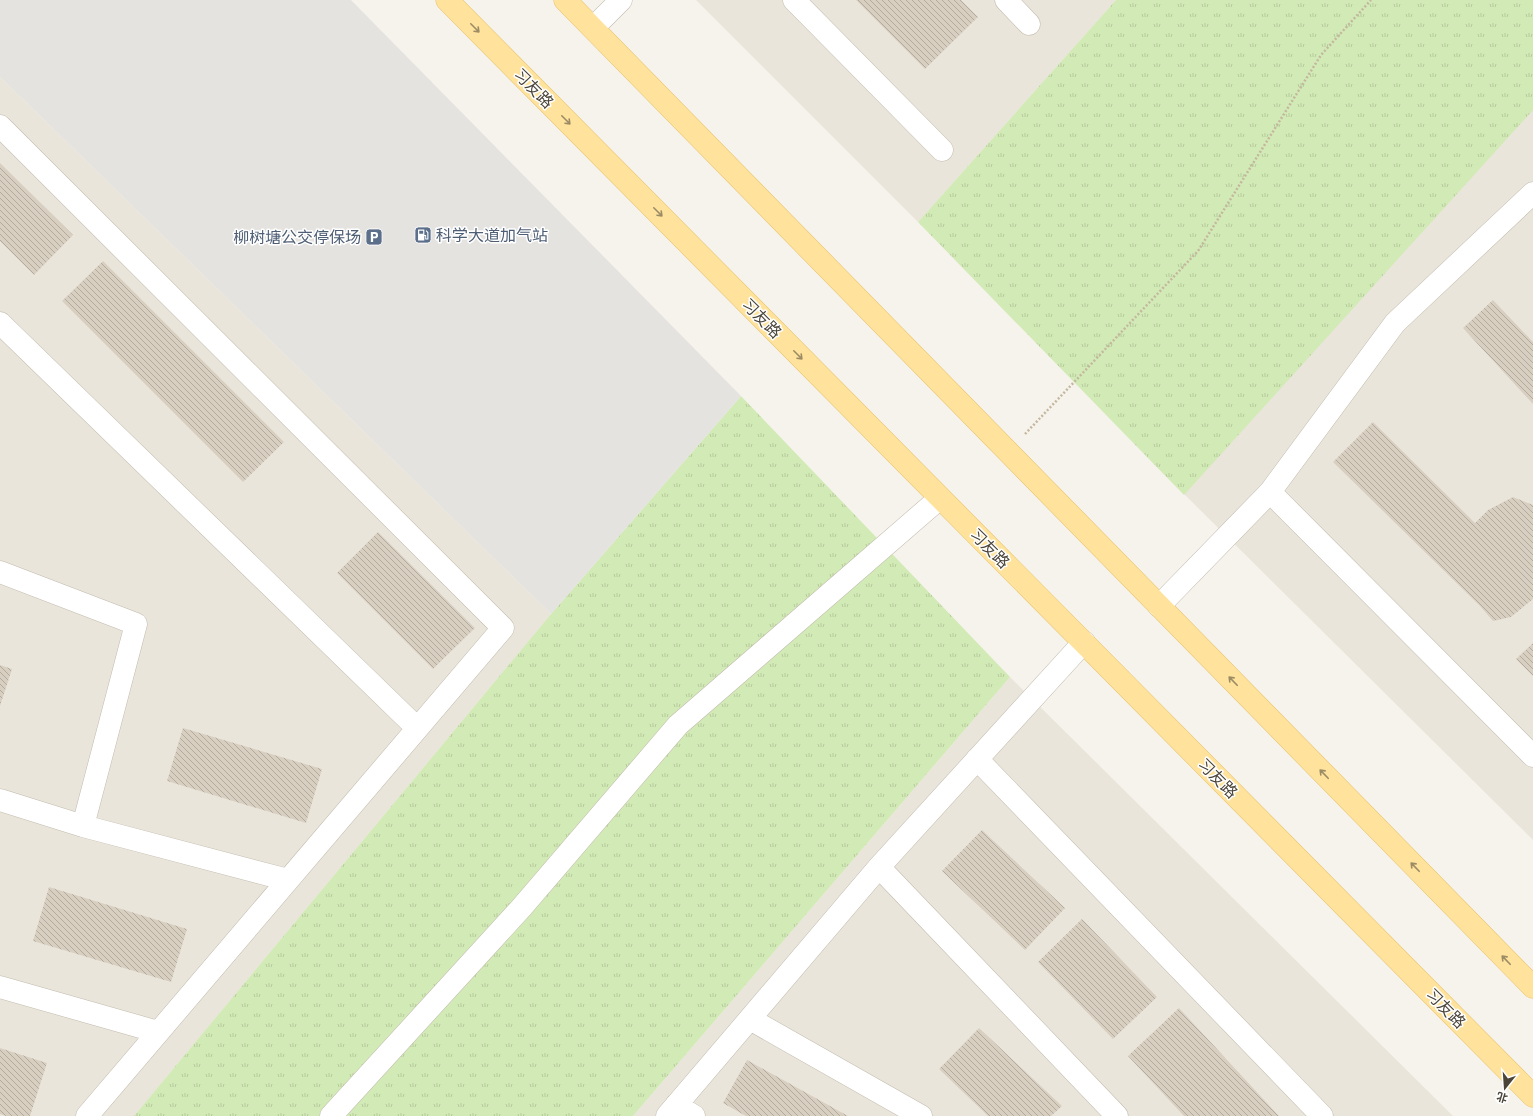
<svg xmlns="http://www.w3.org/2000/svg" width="1533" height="1116" font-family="Jost,'Noto Sans SC',sans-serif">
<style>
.residential{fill:#eae5da}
.grass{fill:url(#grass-tufts)}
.parking{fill:#e5e3e0}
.building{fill:url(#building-back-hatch)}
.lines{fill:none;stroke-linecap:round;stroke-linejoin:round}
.minor-casing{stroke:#c2bbae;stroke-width:23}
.major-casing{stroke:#e6c16a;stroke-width:23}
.path{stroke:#c4b79f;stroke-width:2.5;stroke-dasharray:2 2;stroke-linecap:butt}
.minor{stroke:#fff;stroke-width:22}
.major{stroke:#ffe39c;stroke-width:22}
.oneway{stroke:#9c8c66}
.labels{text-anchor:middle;stroke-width:3;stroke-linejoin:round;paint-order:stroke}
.street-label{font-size:16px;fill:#4b4439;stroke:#fff}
.service-label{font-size:16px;fill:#4e5e75;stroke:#fff;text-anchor:start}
</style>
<defs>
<pattern id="grass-tufts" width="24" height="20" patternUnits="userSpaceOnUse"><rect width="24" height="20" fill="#d2eab5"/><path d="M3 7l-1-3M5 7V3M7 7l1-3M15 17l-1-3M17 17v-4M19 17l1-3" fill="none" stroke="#b6ca9c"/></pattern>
<pattern id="building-back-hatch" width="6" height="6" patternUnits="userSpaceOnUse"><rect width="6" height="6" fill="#d8cfc1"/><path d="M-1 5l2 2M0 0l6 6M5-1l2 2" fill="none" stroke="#b1aa9e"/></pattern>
</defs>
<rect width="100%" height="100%" fill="#f6f3ec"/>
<!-- residential -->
<path class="residential" d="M696,0h420l-198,222z
M0,77l551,537 -417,502h-134z
M1533,109v731l-350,-347z
M1010,677l443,439h-820z"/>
<!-- grass -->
<path class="grass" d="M1116,0h417v110l-349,385 -266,-273z
M741,396l269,281 -377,439h-499l417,-502z"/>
<!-- parking -->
<path class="parking" d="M0,0h351l390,396 -190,218 -551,-537z"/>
<!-- building -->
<path class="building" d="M856,0h105l17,17 -53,52z
M0,163l73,72 -39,40 -34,-34z
M103,261l181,181 -41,40 -181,-181z
M1493,300l40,42v62l-70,-76z
M1373,422l102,101 13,-13 25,-13 20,8v94l-22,18 -18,4 -13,-15 -147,-144z
M378,532l97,96 -42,41 -96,-96z
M1533,643v33l-17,-17z
M0,665l12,4 -12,37z
M183,728l139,41 -16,54 -139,-42z
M982,830l83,78 -40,42 -83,-79z
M49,887l138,42 -16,53 -138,-41z
M1082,919l75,78 -44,42 -75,-77z
M1179,1008l100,108h-95l-56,-60z
M979,1028l83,78 -11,10h-63l-49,-47z
M0,1048l47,15 -17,53h-24l-6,-2z
M747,1060l101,56h-102l-23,-13z"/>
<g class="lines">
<!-- minor casing -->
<g class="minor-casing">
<path id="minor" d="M794,0l148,150
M1006,0l23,24
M593,28l28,-28
M0,126l503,502 -416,488
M0,323l417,405
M1270,492l263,264
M0,572l136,52 -53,202 -83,-26
M1159,606l111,-114 125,-169 138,-130
M977,759l345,357
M83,826l205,54
M879,867l238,249
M0,987l158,45
M750,1019l171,97
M676,1105l18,11
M331,1116l191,-209 156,-182 262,-227
M667,1116l212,-249 205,-225"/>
</g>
<!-- major casing -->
<g class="major-casing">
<path id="major" d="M447,0l1086,1096
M565,0l968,987"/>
</g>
<!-- path -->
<path class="path" d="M1025,434l173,-183 123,-196 50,-55"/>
<!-- minor -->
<use href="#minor" class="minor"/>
<!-- major -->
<use href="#major" class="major"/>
</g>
<!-- one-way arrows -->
<defs><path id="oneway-shaft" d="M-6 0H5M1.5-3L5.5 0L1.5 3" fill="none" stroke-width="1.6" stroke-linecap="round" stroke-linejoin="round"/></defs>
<g class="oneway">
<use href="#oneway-shaft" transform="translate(475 28) rotate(45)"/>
<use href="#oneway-shaft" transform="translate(566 120) rotate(45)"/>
<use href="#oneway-shaft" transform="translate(658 212) rotate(45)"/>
<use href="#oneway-shaft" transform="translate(798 355) rotate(45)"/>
<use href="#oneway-shaft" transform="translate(1233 681) rotate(-134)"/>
<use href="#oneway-shaft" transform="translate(1324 774) rotate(-134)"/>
<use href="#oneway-shaft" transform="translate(1415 867) rotate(-134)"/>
<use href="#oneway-shaft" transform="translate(1506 960) rotate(-134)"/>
</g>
<!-- icons -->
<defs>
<g id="fuel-square" transform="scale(0.9)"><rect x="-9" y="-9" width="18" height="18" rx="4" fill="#5c6f8a" stroke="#fff"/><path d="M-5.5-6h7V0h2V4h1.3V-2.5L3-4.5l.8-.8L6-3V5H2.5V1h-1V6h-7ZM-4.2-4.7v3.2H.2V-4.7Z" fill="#fff"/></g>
<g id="parking-square" transform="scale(0.9)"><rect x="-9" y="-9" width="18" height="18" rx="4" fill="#5c6f8a" stroke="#fff"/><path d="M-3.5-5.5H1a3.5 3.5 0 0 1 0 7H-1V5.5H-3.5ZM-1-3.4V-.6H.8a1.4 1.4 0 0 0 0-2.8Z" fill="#fff"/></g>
</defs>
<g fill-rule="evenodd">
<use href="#fuel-square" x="423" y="235"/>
<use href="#parking-square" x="374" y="237"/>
</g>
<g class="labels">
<!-- street labels -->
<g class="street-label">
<text transform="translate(534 88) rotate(45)" y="6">习友路</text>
<text transform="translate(762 318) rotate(45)" y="6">习友路</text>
<text transform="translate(990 548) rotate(45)" y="6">习友路</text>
<text transform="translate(1218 778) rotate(45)" y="6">习友路</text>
<text transform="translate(1446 1008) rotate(45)" y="6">习友路</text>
</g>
<!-- service labels -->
<g class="service-label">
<text x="436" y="241">科学大道加气站</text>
<text x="361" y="243" text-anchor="end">柳树塘公交停保场</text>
</g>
</g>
<!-- north arrow -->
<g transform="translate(1505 1088) rotate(197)" stroke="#ffffff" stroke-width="3" paint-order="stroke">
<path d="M0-3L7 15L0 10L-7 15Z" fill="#4b4439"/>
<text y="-6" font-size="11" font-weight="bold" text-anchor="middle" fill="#4b4439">北</text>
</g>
</svg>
